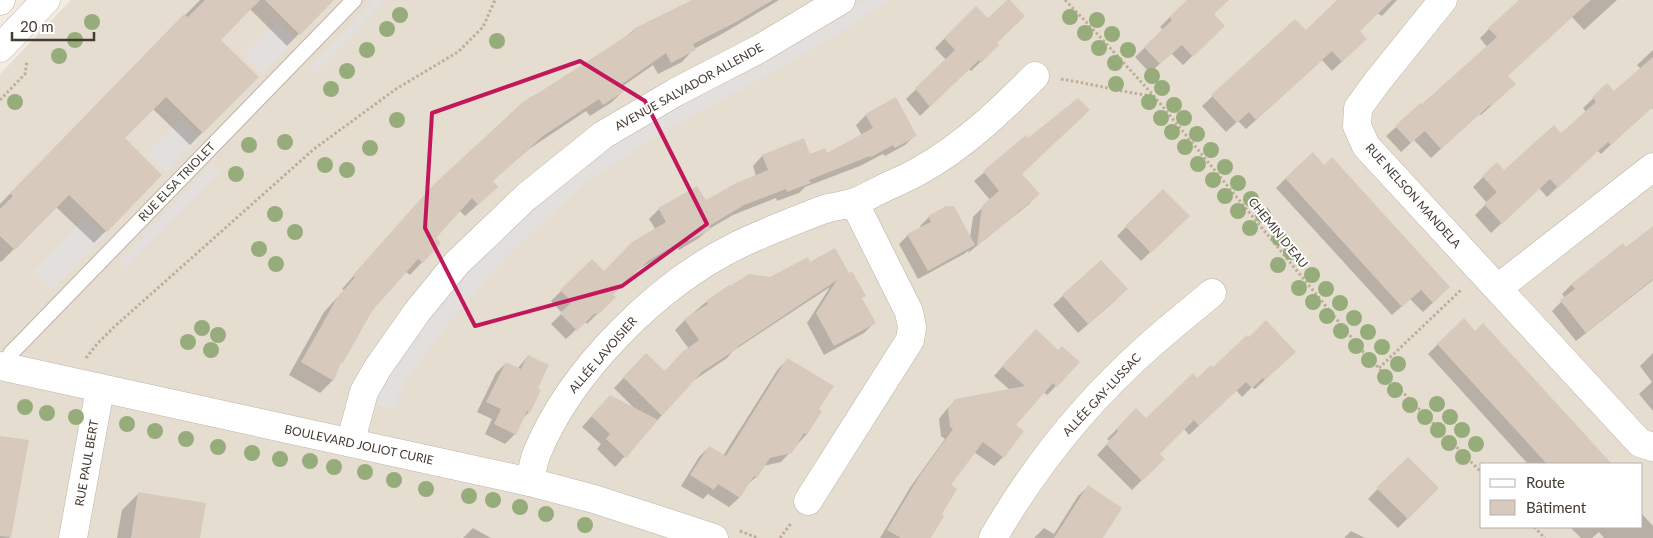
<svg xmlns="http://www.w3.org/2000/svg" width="1653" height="538" font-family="Lato,sans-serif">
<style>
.residential{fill:#e6ddd1;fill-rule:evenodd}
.parking{fill:#e3dfdc}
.shadow{fill:#0003}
.building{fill:#d7c9bc}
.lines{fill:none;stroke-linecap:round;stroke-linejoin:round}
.service-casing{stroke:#beb3a6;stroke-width:17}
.minor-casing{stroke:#beb3a6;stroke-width:29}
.tertiary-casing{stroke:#beb3a6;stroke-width:29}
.path{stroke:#c0ad97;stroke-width:3;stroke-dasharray:2.5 2.5;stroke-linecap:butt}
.service{stroke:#fff;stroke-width:15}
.minor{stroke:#fff;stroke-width:28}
.tertiary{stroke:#fff;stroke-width:28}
.tree{fill:#97ac7b}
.marked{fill:none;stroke:#c2185b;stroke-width:4;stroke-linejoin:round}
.labels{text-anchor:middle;stroke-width:4;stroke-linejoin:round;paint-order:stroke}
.street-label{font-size:12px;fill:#443c33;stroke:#fff}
</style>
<rect width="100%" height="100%" fill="#f2ece3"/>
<!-- residential -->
<path class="residential" d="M71,0h1582v538h-1653v-464zM1482,464h160v63h-160z"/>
<!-- parking -->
<path class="parking" d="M373,0h13l-71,74 -6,-7z
M863,0h27l-52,34 -58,34 -127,70 -74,50 -71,67 -31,35 -33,39 -39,53 -7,15 -2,12 -19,-4 3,-14 10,-20 38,-54 36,-42 64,-67 116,-87 187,-101z
M277,21l19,18 -34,35 -18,-18z
M181,119l20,18 -35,35 -19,-19z
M212,164l8,9 -94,95 -7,-7z
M85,217l19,19 -52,53 -18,-18z"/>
<!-- shadow -->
<path class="shadow" d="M200,0h132l-45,46 -37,-37 -31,31 38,37 -67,68 -38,-37 -29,30 38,37 -67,68 -38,-36 -55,55 -1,-1v-57z
M693,0h86l-57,34 -28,15 -12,13 -24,12 -5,-9 -30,21 2,3 -13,13 -22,14 -4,-5 -57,38 -37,32 -8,18 -19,17 -6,-6 -25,28 6,5 -30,32 -5,-4 -34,40 -29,51 -4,4 -5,14 -13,13 -31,-18 35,-63 20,-22 -2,-1 91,-103 201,-156z
M1195,0h32l-15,14 2,21 -31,30 -12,-12 -21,20 -15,-16 28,-27 -3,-3 18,-18z
M1339,0h58l-15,16 -5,-3 -19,18 -2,17 -24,23 -10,-11 -76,69 -8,-8 -12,11 -24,-26 93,-86 11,11z
M1548,0h69l-33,30 -12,-13 -66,59 -2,18 -23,21 -2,-1 -48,44 -17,-18 -13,12 -15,-16 101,-89 -7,-9 9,-9z
M945,38l50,5 3,2 -27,26 -2,-2 -49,47 -14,-17 40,-39 -11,-12z
M1653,50v59l-2,-2 -50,47 -4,-4 -50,47 -8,-9 -48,45 -16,-18 12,-12 -14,-16 10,-10 21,-6 57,-36 25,-23 -3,-4 24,-23 7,8 27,-24 -4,-4z
M866,115l49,20 -10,10 -20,11 -2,-2 -23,12 -55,21 -6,6 -22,8 -1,-3 -43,17 -24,14 -10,9 -20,12 -2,-3 -40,23 -25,25 2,2 -27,27 -2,-3 -19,18 -15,-15 11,-11 -11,-12 41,-41 12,12 52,-42 -7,-11 10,-10 46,-8 51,-25 -3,-10 9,-10 41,-16 7,15h17l35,-19 -6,-11z
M1026,137l-6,38 18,19 -9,10 -61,49 1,-3 -5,4 -46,25 -19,-35 9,-9 13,-7 -1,-2 9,-9 41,21 3,-21 17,-17 -16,-19z
M1286,178l153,119 -16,15 -13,-13 -18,16 -116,-127z
M1163,190l25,26 -47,45 -24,-25z
M1653,228v52l-77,61 -24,-30 13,-13 -3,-4 10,-10 54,-35z
M1101,261l16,38 -39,34 -25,-28z
M810,264l38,11 16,21 -3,3 13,24 -10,10 -40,22 -17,-32 23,-36 -97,64 -6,7 -34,23 -78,86 -18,-18 4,-5 -19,-17 18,-20 35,2 -21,-21 22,-23 28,7 25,-23 -14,-19 10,-10 21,-18z
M1026,340l30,46 -9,9 -3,-3 -30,33 -11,32 -9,9 -20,-14 -25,33 -9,29 -11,24h-49l31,-52 34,-47 -4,-3 -2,-17 7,-9 10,-10 54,-10 -16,-14z
M1438,344l157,119 1,1h-68l-100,-110z
M1653,353v58l-14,-17 13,-12 -12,-16z
M528,356l8,33 -7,23 -7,7 -7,15 -10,10 -20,-10 7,-15 -15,-7 19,-39 10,-10 11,6z
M788,359l30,51 3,2 -15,23 -25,27 -18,4 -7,11 -10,9 -7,12 -10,9 -21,-13 -5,5 -22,-13 18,-29 10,-10 14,9 55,-87z
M1285,361l-30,28 -3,-2 -10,10 -6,-7 -47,45 -5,-6 -25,25 4,5 -31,31 -35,-35 13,-14 -3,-2 29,-29 10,10 67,-51z
M0,437l10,100 -1,1h-9z
M1408,458l30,30 -40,40 -30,-29z
M1088,487l14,51h-68l10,-10 10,6 24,-38z
M139,493l60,45h-82l5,-28z
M1642,514l11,12v12h-49l-5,-6 -7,6h-11l-11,-11h72z
M473,528l18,10h-28z
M1351,531l14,7h-21z"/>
<!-- building -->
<path class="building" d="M205,0h55l-39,40 38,37 -56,56 -37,-36 -41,41 37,37 -55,57 -38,-37 -54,55 -15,-14v-27l13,-13 -3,-3 174,-179 4,3z
M265,0h69l-34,35z
M692,0h81l-37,22 -43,22 3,6 -25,13 -5,-10 -44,31 4,6 -23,15 -4,-6 -56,37 -50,45 5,6 -20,18 -6,-7 -36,40 5,5 -18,20 -5,-4 -46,52 -29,52 -2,-1 -7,19 -33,-19 36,-64 18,-21 -2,-2 79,-89 92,-85 19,-11 91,-59 -1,-2z
M1007,0h3l15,16 -28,27 2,2 -18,18 -2,-3 -49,47 -15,-19 40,-38 -11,-12 32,-32 12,12z
M1187,0h42l-15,14 11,12 -32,31 -11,-12 -22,19 -16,-17 28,-27 -3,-3z
M1337,0h55l-32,31 7,8 -25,23 -10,-11 -76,69 -7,-8 -12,11 -26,-28 84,-76 11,11z
M1519,0h72l-83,76 8,8 -25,22 -1,-1 -49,44 -16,-18 -14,12 -16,-17 25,-23 2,1 75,-67 -9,-9z
M1653,57v50l-42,38 -3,-3 -50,46 -8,-9 -48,45 -18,-20 13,-12 -15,-16 15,-14 7,8 50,-45 7,8 35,-31 -4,-5 15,-14 7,8z
M896,97l21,39 -22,12 -2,-3 -22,12 -1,-1 -61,24 2,3 -24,9 -1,-3 -42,16 -35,21 2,3 -22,12 -2,-3 -39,23 -35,34 3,2 -18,18 -3,-2 -18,18 -17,-18 12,-11 -12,-12 32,-31 12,12 28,-29 34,-20 -8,-14 39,-22 9,14 30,-17 32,-13 -6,-15 42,-17 6,16 15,-6 2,5 46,-25 -8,-14z
M1078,98l12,12 -68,64 18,20 -63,52 5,-40 17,-15 -16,-20 43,-36 2,3z
M1313,152l11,13 8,-8 118,130 -17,16 -12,-13 -19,17 -117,-129z
M1163,189l27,27 -39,37 -26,-27z
M946,206h8l21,39 -47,26 -21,-37 24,-12 -3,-6z
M1653,226v53l-67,54 -26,-33 15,-11 -4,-5 52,-41 3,4z
M835,248l14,25 3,-2 14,25 -4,2 14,25 -42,23 -18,-33 21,-33 -100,67 1,1 -36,24 -40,44 -39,-39 23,-24 19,18 16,-18 18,-13 -15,-21 24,-15 -2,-3 23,-16 1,1 19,-12 21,3 38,-20 2,5z
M1101,260l27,29 -40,35 -26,-29z
M1464,318l11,13 8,-8 129,141h-65l-110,-120z
M1266,320l30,32 -31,28 -2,-2 -11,10 -6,-6 -47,44 -5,-6 -34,34 5,5 -23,22 -36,-37 12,-13 -2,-2 20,-21 10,10 47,-45 4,5 14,-13 2,2 34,-32 2,2z
M1036,329l22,21 4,-4 18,16 -23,25 -4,-4 -37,42 8,6 -20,27 -21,-16 -32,43 6,4 -15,25 2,2 -13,22h-30l-14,-8 33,-55 33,-46 -3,-2 -2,-18 7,-10 70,-13 -23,-20z
M528,355l21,10 -11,23 3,2 -11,23 -3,-2 -11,24 -22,-11 7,-15 -15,-7 20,-40 15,7z
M787,358l47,28 -15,23 3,2 -15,24 -3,-2 -12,20 -22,5 -13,20 -3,-2 -14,22 -22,-14 -4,6 -24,-15 19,-29 17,10z
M610,395l48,25 -32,38 -20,-19 4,-5 -19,-18z
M0,436l29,4 -18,97 -11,-1z
M1408,457l31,31 -31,31 -32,-31z
M1088,485l34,23 -19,30h-49z
M138,492l68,11 -6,35h-69z"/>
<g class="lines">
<!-- service casing -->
<g class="service-casing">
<path id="service" d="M5,368l6,-15 9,-9 334,-344"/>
</g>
<!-- minor casing -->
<g class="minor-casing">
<path id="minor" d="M1443,0l-66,82 -19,26 -1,18 9,20 274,297 13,4
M0,1l1,-1
M0,48l46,-48
M1498,288l155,-121
M352,443l2,-14 10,-37 13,-23 40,-57 40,-49 69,-66 77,-62 73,-43 83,-43 82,-49
M530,482c2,-9 3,-20 7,-29 34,-83 121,-169 201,-208 27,-13 56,-24 84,-35 10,-4 22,-4 33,-8 9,-3 18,-9 27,-13 12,-6 25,-11 37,-18 45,-25 80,-59 116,-95
M808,501l102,-161 2,-13 -3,-15 -55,-110
M73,538l27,-149
M993,538c41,-71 94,-137 155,-191 21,-19 43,-36 64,-54"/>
</g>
<!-- tertiary casing -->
<g class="tertiary-casing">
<path id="tertiary" d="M0,366l530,116 64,17 120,39"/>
</g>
<!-- path -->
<path class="path" d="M1065,0l25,26 64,70 211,258 117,119
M1061,79c31,5 61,13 92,17
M0,100l25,-26 2,-13
M86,358l11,-14 17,-17 200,-178 82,-60 62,-37 25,-25 12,-27
M1379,368l82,-78
M1534,527l11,11
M740,531l18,7
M780,538l12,-16"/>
<!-- service -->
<use href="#service" class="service"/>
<!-- minor -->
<use href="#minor" class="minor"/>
<!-- tertiary -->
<use href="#tertiary" class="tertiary"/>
</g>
<!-- trees -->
<g class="tree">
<circle cx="400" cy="15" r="8"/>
<circle cx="1070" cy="17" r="8"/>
<circle cx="1097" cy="20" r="8"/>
<circle cx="92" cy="22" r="8"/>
<circle cx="387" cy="29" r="8"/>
<circle cx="1085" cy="33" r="8"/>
<circle cx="1112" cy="34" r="8"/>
<circle cx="75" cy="40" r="8"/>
<circle cx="497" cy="41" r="8"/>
<circle cx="1099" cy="48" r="8"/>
<circle cx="367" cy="50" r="8"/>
<circle cx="1128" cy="50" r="8"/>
<circle cx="59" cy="56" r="8"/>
<circle cx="1115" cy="63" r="8"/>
<circle cx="347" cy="71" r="8"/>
<circle cx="1152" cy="76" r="8"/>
<circle cx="1116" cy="84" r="8"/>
<circle cx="1162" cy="88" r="8"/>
<circle cx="331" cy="89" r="8"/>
<circle cx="15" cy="102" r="8"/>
<circle cx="1149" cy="102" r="8"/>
<circle cx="1174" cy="105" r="8"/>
<circle cx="1161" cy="118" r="8"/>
<circle cx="1184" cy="118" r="8"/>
<circle cx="397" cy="120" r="8"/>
<circle cx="1172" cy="132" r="8"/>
<circle cx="1197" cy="134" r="8"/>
<circle cx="285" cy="142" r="8"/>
<circle cx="249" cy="145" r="8"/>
<circle cx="1185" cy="147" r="8"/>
<circle cx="370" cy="148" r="8"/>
<circle cx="1211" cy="150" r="8"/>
<circle cx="1198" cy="164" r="8"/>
<circle cx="325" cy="165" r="8"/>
<circle cx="1225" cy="167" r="8"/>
<circle cx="347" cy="170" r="8"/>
<circle cx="236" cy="174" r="8"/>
<circle cx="1213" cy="180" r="8"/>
<circle cx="1238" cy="183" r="8"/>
<circle cx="1225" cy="196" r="8"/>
<circle cx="1251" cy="199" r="8"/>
<circle cx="1238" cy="211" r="8"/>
<circle cx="275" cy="214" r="8"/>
<circle cx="1263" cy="215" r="8"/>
<circle cx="1250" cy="228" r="8"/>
<circle cx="295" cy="232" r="8"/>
<circle cx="1279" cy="238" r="8"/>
<circle cx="259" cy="249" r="8"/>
<circle cx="1291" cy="252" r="8"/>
<circle cx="276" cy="264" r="8"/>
<circle cx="1278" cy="265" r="8"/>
<circle cx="1312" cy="275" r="8"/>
<circle cx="1299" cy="288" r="8"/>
<circle cx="1326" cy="289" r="8"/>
<circle cx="1313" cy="302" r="8"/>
<circle cx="1340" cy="303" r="8"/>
<circle cx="1327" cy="316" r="8"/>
<circle cx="1354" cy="318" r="8"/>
<circle cx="202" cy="328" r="8"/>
<circle cx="1341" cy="331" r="8"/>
<circle cx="1368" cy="332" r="8"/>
<circle cx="218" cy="335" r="8"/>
<circle cx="188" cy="342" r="8"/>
<circle cx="1356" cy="346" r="8"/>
<circle cx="1382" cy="347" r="8"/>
<circle cx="211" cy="350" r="8"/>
<circle cx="1369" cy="360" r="8"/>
<circle cx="1398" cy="364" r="8"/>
<circle cx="1385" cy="377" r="8"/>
<circle cx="1395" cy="390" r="8"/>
<circle cx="1437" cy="404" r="8"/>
<circle cx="1410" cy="405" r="8"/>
<circle cx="25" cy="407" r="8"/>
<circle cx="47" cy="413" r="8"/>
<circle cx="76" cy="417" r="8"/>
<circle cx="1425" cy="417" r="8"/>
<circle cx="1450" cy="417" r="8"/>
<circle cx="127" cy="424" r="8"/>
<circle cx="1438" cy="430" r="8"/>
<circle cx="1462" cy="430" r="8"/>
<circle cx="155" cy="431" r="8"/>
<circle cx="186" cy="439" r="8"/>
<circle cx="1449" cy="443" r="8"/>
<circle cx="1476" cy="444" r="8"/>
<circle cx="218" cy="447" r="8"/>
<circle cx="252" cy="453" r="8"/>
<circle cx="1463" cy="457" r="8"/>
<circle cx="280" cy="459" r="8"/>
<circle cx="310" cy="461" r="8"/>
<circle cx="334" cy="467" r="8"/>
<circle cx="365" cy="472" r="8"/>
<circle cx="394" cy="480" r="8"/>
<circle cx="426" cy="489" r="8"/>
<circle cx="469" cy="496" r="8"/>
<circle cx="493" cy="500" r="8"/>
<circle cx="520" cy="507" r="8"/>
<circle cx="546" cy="514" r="8"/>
<circle cx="585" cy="525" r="8"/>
</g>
<!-- marked area -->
<path class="marked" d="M580,61l65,40 62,123 -85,62 -147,40 -50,-98 7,-115z"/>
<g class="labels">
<!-- street labels -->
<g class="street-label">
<text transform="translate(689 87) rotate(-29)" y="4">AVENUE SALVADOR ALLENDE</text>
<text transform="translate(177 182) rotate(-46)" y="4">RUE ELSA TRIOLET</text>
<text transform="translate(1413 196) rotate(48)" y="4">RUE NELSON MANDELA</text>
<text transform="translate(1278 233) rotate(51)" y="4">CHEMIN D'EAU</text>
<text transform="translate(603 355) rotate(-49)" y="4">ALLÉE LAVOISIER</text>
<text transform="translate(1102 395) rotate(-47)" y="4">ALLÉE GAY-LUSSAC</text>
<text transform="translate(359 445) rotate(12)" y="4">BOULEVARD JOLIOT CURIE</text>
<text transform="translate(87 463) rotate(-80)" y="4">RUE PAUL BERT</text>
</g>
</g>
<!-- legend -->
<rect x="1480" y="463" width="162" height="65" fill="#ffffff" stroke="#b4b1ad"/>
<rect x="1490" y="479" width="25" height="8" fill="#ffffff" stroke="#b4b1ad"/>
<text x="1526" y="488" font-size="15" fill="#443c33">Route</text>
<rect x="1490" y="500" width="25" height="15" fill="#d7c9bc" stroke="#b4b1ad"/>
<text x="1526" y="513" font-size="15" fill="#443c33">Bâtiment</text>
<!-- scale -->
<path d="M12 32v8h82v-8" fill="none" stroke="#443c33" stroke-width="2.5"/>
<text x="20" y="32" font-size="15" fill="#443c33" stroke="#ffffff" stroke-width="4" paint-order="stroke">20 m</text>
</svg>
